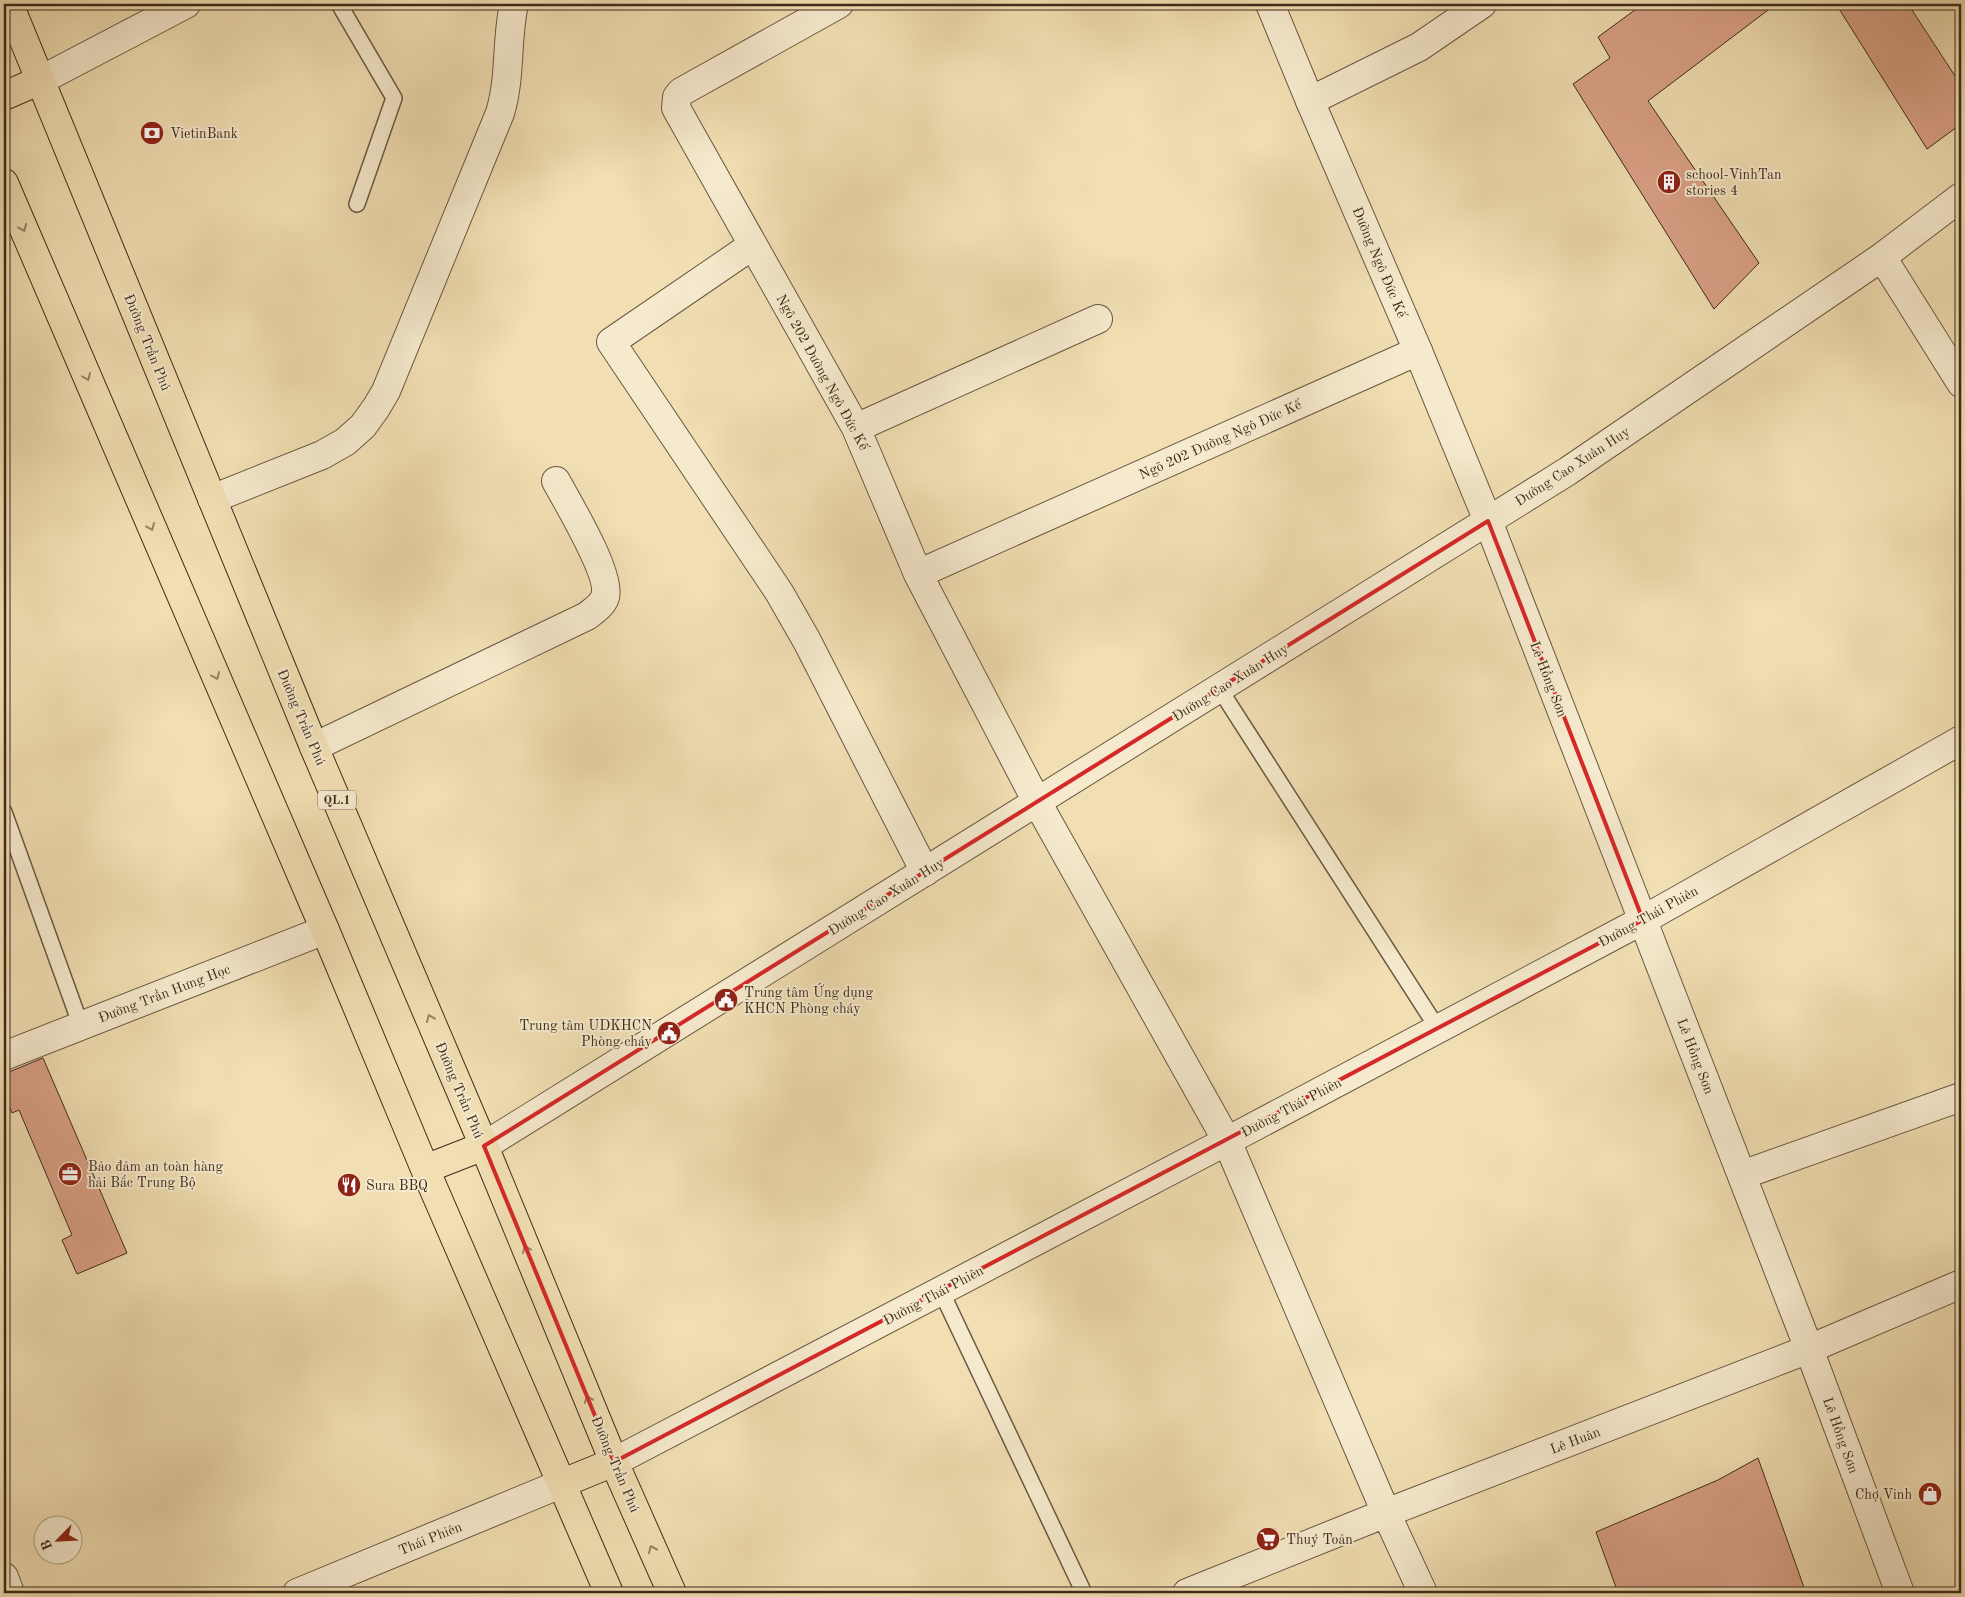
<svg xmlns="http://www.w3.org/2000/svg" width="1965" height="1597" font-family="'Old Standard TT',serif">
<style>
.building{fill:#daa187;stroke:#3d2b1b}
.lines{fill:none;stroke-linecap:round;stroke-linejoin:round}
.service-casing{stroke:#6a5841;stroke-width:18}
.minor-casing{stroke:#6a5841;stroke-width:30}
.tertiary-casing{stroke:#6a5841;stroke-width:30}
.primary-casing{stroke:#3d2b1b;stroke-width:30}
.service{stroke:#f6eace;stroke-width:15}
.minor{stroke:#f6eace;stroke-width:28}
.tertiary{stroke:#f6eace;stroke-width:28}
.primary{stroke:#f1dfb3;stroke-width:28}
.oneway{stroke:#978567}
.marked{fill:none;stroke:#d62828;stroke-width:4;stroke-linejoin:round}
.labels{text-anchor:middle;stroke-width:4;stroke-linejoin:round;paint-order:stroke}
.shield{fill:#f6eace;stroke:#746451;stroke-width:1}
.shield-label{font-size:12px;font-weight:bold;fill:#3d2b1b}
.poi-label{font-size:14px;fill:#3d2b1b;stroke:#f6eace;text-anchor:start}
.street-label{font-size:14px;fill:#3d2b1b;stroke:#f6eace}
</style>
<rect width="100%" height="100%" fill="#f1dfb3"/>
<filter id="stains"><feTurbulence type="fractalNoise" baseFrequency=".004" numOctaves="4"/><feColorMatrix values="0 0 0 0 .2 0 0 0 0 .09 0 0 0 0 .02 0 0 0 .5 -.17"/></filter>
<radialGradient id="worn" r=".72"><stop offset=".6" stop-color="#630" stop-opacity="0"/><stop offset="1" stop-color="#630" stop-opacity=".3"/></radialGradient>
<!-- building -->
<path class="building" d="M1643,4h133l-128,97 111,162 -45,46 -141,-225 37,-26 -12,-21z
M1836,4h72l53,81v39l-34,25z
M43,1058l84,195 -50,21 -15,-34 10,-5 -53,-125 -7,3 -8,-19v-20z
M1758,1458l48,135h-188l-22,-61 122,-52z"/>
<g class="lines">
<!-- service casing -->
<g class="service-casing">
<path id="service" d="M339,4l55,94 -37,106
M1219,688l219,341
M4,812l77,214
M941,1291l143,302"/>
</g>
<!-- minor casing -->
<g class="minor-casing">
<path id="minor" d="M839,4l-158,88 -4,5 -1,11 180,320 62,146 500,-223
M41,80l145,-76
M1310,101l109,-54 63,-43
M753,245l-142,97 168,250 28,49 118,231
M1882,257l79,126
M856,428l242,-109
M212,499l110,-44 23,-13 18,-16 13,-18 10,-17 114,-278c11,-36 6,-73 14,-109
M918,574l119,228 190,339 159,372 37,80
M314,747l273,-131c6,-5 15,-10 18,-19 7,-21 -37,-94 -49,-116
M4,1056l321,-126
M1742,1175l219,-78
M614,1462l613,-321 416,-221 318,-180
M297,1593l266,-110
M1187,1593l199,-80 423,-164 152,-65"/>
</g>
<!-- tertiary casing -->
<g class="tertiary-casing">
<path id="tertiary" d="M1270,4l40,97 108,250 70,170 321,828 91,244
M484,1146l1084,-675 314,-214 79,-60
M4,1577l6,16"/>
</g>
<!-- primary casing -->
<g class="primary-casing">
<path id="primary" d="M9,4l305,743 170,399 130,316 58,131
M4,96l37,-16
M4,183l321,747 100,239 184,424
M425,1169l59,-23
M563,1483l51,-21"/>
</g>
<!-- service -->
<use href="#service" class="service"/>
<!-- minor -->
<use href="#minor" class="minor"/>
<!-- tertiary -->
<use href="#tertiary" class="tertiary"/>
<!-- primary -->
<use href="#primary" class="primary"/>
</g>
<!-- one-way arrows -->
<defs><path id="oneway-chevron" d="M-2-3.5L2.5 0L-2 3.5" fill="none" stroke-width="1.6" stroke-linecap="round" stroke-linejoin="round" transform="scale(1.25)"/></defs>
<g class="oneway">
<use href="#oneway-chevron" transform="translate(23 228) rotate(67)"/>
<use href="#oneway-chevron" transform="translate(87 377) rotate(67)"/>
<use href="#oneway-chevron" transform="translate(151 527) rotate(67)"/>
<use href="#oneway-chevron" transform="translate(216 676) rotate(67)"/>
<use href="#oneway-chevron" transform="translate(430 1018) rotate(-113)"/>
<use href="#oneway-chevron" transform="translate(526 1249) rotate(-112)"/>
<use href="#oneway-chevron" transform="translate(588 1399) rotate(-112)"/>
<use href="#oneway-chevron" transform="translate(652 1549) rotate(-114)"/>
</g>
<!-- marked area -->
<path class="marked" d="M1488,521l155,399 -1029,542 -130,-316z"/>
<!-- icons -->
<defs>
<g id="bank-disc" transform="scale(1.25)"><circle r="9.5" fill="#8f2418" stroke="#f6eace"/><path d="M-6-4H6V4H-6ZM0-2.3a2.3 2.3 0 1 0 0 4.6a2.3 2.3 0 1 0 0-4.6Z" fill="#fff"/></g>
<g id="building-disc" transform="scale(1.25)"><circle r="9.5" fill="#8f2418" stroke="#f6eace"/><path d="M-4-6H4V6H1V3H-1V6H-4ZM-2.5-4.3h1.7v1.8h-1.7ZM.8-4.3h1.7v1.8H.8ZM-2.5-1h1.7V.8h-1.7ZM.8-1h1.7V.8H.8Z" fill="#fff"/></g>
<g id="civic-disc" transform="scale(1.25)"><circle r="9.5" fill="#8f2418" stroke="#f6eace"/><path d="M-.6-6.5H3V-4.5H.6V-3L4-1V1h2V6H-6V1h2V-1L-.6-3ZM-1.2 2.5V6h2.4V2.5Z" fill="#fff"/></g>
<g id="office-disc" transform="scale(1.25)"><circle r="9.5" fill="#8f2418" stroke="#f6eace"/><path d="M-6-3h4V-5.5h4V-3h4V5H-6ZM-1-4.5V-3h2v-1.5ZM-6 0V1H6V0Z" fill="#fff"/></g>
<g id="restaurant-disc" transform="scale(1.25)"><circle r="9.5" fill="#8f2418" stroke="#f6eace"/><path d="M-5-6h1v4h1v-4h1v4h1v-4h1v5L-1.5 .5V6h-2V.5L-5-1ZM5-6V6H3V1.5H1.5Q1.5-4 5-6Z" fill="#fff"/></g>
<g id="shop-disc" transform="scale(1.25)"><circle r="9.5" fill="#8f2418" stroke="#f6eace"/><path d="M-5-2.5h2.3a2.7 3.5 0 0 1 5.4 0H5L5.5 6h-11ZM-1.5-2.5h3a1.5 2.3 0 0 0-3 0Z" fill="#fff"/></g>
<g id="supermarket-disc" transform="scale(1.25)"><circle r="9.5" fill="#8f2418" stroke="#f6eace"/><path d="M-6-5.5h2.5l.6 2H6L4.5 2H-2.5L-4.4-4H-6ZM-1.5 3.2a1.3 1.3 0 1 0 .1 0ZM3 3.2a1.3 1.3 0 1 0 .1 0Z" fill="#fff"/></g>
</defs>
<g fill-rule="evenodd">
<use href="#bank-disc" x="152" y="133"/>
<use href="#building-disc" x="1669" y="182"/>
<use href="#civic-disc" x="726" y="1000"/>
<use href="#civic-disc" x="669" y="1033"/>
<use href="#office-disc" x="70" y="1174"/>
<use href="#restaurant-disc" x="349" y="1185"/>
<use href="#shop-disc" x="1930" y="1494"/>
<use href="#supermarket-disc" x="1268" y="1539"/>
</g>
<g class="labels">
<!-- shield labels -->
<rect class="shield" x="318" y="790.5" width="38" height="19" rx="4"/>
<g class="shield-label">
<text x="337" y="804">QL.1</text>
</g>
<!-- poi labels -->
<g class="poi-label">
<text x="170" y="138">VietinBank</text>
<text x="1686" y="179">school-VinhTan<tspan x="1686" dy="16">stories 4</tspan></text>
<text x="744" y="997">Trung tâm Ứng dụng<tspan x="744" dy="16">KHCN Phòng cháy</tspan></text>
<text x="652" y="1030" text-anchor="end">Trung tâm UDKHCN<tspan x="652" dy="16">Phòng cháy</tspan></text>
<text x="88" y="1171">Bảo đảm an toàn hàng<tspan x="88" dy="16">hải Bắc Trung Bộ</tspan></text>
<text x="366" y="1190">Sura BBQ</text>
<text x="1912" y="1499" text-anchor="end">Chợ Vinh</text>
<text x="1286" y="1544">Thuý Toản</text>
</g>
<!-- street labels -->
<g class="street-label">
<text transform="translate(1380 262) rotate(67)" y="5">Đường Ngô Đức Kế</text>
<text transform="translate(148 342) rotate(68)" y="5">Đường Trần Phú</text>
<text transform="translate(823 372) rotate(61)" y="5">Ngõ 202 Đường Ngô Đức Kế</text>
<text transform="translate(1220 439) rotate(-24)" y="5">Ngõ 202 Đường Ngô Đức Kế</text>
<text transform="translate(1572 466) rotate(-33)" y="5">Đường Cao Xuân Huy</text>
<text transform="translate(1549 679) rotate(69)" y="5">Lê Hồng Sơn</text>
<text transform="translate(1230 682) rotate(-32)" y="5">Đường Cao Xuân Huy</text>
<text transform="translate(302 717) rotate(67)" y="5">Đường Trần Phú</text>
<text transform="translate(886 896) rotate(-32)" y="5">Đường Cao Xuân Huy</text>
<text transform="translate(1648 916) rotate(-29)" y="5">Đường Thái Phiên</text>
<text transform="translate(164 993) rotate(-21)" y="5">Đường Trần Hưng Học</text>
<text transform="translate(1696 1056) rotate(69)" y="5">Lê Hồng Sơn</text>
<text transform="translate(460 1090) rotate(67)" y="5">Đường Trần Phú</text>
<text transform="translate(1291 1107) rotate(-28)" y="5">Đường Thái Phiên</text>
<text transform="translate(933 1295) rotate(-28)" y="5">Đường Thái Phiên</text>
<text transform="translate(1841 1435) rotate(70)" y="5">Lê Hồng Sơn</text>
<text transform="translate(1575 1440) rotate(-21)" y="5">Lê Huân</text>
<text transform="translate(616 1464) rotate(67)" y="5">Đường Trần Phú</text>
<text transform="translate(430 1538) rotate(-22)" y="5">Thái Phiên</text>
</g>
</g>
<!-- margin -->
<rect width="1965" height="1597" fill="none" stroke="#f1dfb3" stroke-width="20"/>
<rect x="5" y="5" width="1955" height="1587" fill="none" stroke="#3d2b1b" stroke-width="2.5"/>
<rect x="10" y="10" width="1945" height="1577" fill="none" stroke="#3d2b1b"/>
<!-- north arrow -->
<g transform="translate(58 1540) rotate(246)"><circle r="24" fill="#f6eace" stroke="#ac9e86"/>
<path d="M0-4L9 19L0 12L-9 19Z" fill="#8f2418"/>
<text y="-8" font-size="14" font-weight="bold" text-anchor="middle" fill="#3d2b1b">B</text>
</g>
<rect width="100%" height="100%" filter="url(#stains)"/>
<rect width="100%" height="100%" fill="url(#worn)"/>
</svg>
